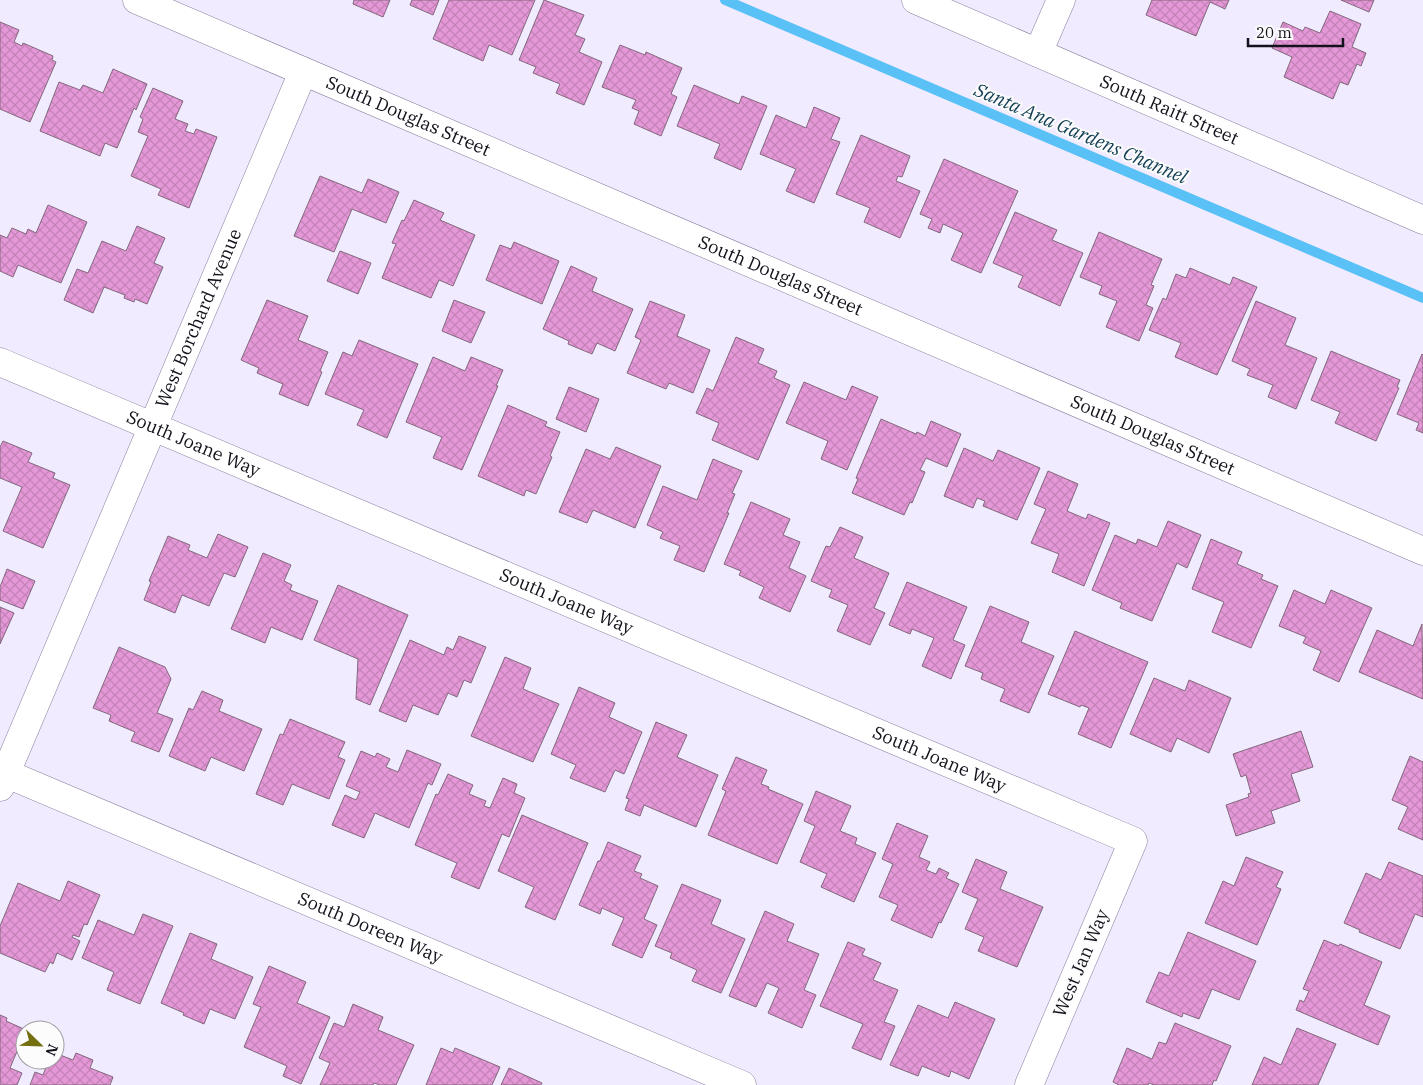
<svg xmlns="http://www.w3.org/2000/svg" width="1423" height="1085" font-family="'IBM Plex Serif',serif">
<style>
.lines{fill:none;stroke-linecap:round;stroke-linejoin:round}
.stream{stroke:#59c1f6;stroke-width:10}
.building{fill:url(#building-cross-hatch);stroke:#82677d}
.minor-casing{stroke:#887e9c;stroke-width:29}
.tertiary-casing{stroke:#887e9c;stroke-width:29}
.minor{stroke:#fff;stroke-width:28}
.tertiary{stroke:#fff;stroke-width:28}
.labels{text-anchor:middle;stroke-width:4;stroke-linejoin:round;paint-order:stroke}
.street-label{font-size:18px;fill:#15111c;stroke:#fcfcfc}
.water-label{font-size:19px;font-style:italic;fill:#134056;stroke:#fcfcfc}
</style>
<defs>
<pattern id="building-cross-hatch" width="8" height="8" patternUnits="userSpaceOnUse" patternTransform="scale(1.25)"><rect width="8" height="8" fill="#e598d7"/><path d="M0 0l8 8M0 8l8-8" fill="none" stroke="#c482b8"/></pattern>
</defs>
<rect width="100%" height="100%" fill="#f1ebff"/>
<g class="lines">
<!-- stream -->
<path class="stream" d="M725,0l698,298"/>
</g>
<!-- building -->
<path class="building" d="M354,0h36l-7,17 -30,-13z
M412,0h27l-6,15 -23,-10z
M449,0h86l-23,55 -23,-10 -6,16 -50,-22z
M544,0l40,15 -9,20 10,4 -6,13 23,10 -18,43 -28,-12 4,-9 -27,-11 3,-6 -17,-7z
M1152,0h77l-4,9 -15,-7 -14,34 -50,-21z
M1341,0h33l-5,12z
M1330,11l31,13 -9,23 14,6 -5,13 -4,-2 -9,21 -8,-3 -7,17 -49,-22 8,-20 -20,-9 11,-26 20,9 2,-4 15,6z
M0,22l19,8 -5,12 8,4 1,-3 30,13 -1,4 4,2 -26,60 -30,-13z
M620,45l25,10 1,-3 36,16 -11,26 6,3 -16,39 -27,-12 5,-13 -7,-3 4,-8 -34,-13z
M113,69l34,15 -11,26 -2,-2 -17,40 -12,-5 -5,13 -60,-25 19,-49 21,8 3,-5 20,8z
M694,85l45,19 3,-8 25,10 -26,64 -27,-12 6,-14 -43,-18z
M153,88l30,13 -8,18 13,5 -3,7 9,3 2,-5 21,8 -28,71 -31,-13 3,-6 -30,-13 17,-40 -10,-4 5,-13 -3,-2z
M814,107l26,11 -9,21 9,3 -26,61 -28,-12 10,-22 -36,-15 16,-39 30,13z
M861,135l49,21 -8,21 -4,-1 -2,5 24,10 -20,47 -36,-16 6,-14 -34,-14z
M944,159l74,32 -37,82 -30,-13 12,-27 -20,-9 -3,9 -12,-5 4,-9 -12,-5z
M320,176l42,17 6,-14 31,13 -13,31 -34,-14 -18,43 -40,-16z
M414,200l30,13 -4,7 35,15 -22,51 -14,-6 -8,18 -49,-20 14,-34 -4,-1 10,-23 2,1z
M48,205l39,17 -26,61 -43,-18 -5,12 -13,-6v-36l7,3 5,-10 14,6 2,-5 8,4z
M1015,212l42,18 -5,10 31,13 -23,53 -42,-19 5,-11 -30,-13z
M137,226l28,12 -11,25 9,4 -16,37 -12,-5 -1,3 -10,-4 1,-3 -21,-8 -11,26 -29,-13 13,-31 11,4 14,-32 24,10z
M1099,232l63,27 -11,26 3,1 -8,19 7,3 -14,33 -33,-14 11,-26 -18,-7 3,-8 -22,-9z
M514,242l45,19 -17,43 -56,-24 14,-35 11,4z
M340,251l31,12 -13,31 -31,-13z
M571,266l26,12 -5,13 41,18 -18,42 -18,-8 -5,11 -24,-10 1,-3 -26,-12z
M1190,268l40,17 3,-8 24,10 -40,88 -42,-18 6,-14 -32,-13 14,-32 3,2 10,-26 10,4z
M267,300l41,16 -10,24 30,12 -8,19 2,1 -14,34 -29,-12 4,-10 -26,-11 2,-5 -18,-8z
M454,300l31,12 -14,31 -29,-12z
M650,301l35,14 -8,21 33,14 -17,43 -24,-10 -3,6 -39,-16 14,-33 -6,-3z
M1256,301l40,17 -11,27 32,13 -21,51 -28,-12 5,-12 -26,-10 3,-6 -18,-8z
M736,337l28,12 -6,14 19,8 -3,7 16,7 -32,75 -46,-20 7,-17 -23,-10 11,-25 6,3z
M359,340l59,24 -31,74 -30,-13 7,-15 -39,-16 18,-42 9,4z
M1331,351l69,29 -3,7 2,1 -23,53 -41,-18 5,-11 -29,-12z
M1422,354l1,1v78l-7,-3 3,-7 -22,-9z
M433,357l32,14 6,-14 32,13 -7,16h2l-36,84 -29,-12 9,-21 -36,-15z
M804,382l42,18 6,-14 26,11 -31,73 -26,-11 7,-18 -42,-18z
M569,387l30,12 -13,33 -30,-13z
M508,405l39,17 -2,4 15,6 -10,24 2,1 -16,37 -10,-4 -2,6 -46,-20z
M881,419l35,15 1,-2 8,4 6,-15 30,13 -14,33 -21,-9 -6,12 5,2 -13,31 -2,-1 -6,13 -52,-22 6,-14 -2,-1z
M3,441l29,12 -4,9 27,11 -2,5 17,7 -27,63 -40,-17 19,-44 -22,-9v-31z
M616,447l45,19 -26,62 -42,-18 -6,13 -28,-11 27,-63 24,10z
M964,448l29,13 5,-11 42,18 -23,52 -34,-14 2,-5 -8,-3 -4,10 -29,-12z
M713,459l29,12 -10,22 3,1 -8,19h2l-25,59 -30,-12 6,-14 -20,-8 3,-6 -16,-7 16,-39 34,14z
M1048,471l30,13 -11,27 19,8 2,-5 22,9 -26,63 -32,-14 7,-18 -28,-11 15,-34 -12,-5z
M751,502l39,17 -7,16 17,7 -11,26 17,8 -16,36 -31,-14 5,-11 -25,-12 2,-4 -17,-7z
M1168,521l33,14 -14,33 -10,-5 -25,58 -32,-13 2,-5 -30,-13 23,-55 21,9 2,-5 19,8z
M840,527l23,10 -9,21 35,15 -15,35 11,5 -15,32 -33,-14 11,-26 -19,-8 3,-7 -21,-9 15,-35 4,1z
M218,534l30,13 -13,30 -11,-4 -15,33 -27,-11 -7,18 -31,-13 7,-18 -2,-1 19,-45 22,9 -2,5 19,8z
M1211,539l31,13 -5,12 26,11 -2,4 17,7 -27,62 -39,-16 12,-30 -32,-13z
M263,553l28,12 -7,16 8,4 -2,5 28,11 -16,39 -31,-13 -6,16 -34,-14z
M7,569l28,12 -12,28 -23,-9v-13z
M907,582l60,25 -14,33 12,5 -14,34 -29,-13 12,-28 -22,-9 -2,5 -21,-9z
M338,585l70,30 -38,90 -14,-6 2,-40 -44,-19z
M1294,590l31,14 6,-14 41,18 -33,74 -26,-12 8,-19 -18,-8 3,-6 -27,-11z
M990,606l39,16 -8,20 33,14 -25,57 -29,-12 5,-12 -24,-10 2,-6 -18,-7z
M0,607l14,6 -14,31z
M1422,624l1,75 -64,-27 18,-42 36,16z
M1075,631l73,31 -37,86 -33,-14 11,-26 -8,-3 -1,2 -32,-13z
M459,636l27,11 -15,36 -7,-3 -7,17 -9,-4 -10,22 -25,-10 -7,17 -27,-11 31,-71 34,15 3,-8 6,3z
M119,647l46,20 6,12 -14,34 16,6 -14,33 -28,-11 4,-9 -26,-11 2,-6 -18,-7z
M505,657l26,11 -8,21 36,15 -26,58 -62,-26z
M1154,678l31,13 4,-11 42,18 -22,55 -32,-15 -6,14 -41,-18z
M579,687l36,16 -6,14 33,15 -18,42 -9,-4 -10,22 -35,-14 6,-13 -25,-11z
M202,691l21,9 -4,11 43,18 -18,42 -33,-14 -6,14 -36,-15 20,-48 4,2z
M290,719l55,23 -7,15 7,3 -16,39 -37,-15 -9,21 -27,-11 24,-60 3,1z
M656,722l31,13 -10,22 41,18 -22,52 -52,-22 -4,11 -15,-6 4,-11 -3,-1z
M1301,731l12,36 -22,7 9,27 -29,10 4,12 -39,13 -10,-31 23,-8 -1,-3 3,-1 -5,-18 -5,2 -8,-23z
M407,750l34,14 -9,21 -4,-2 -19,45 -34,-15 -11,25 -32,-13 13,-30 11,5 4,-8 -14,-6 15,-35 14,6 2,-4 13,6 -4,8 12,5z
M1410,756l13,6v78l-25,-11 10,-22 -16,-7z
M736,757l31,13 -6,14 8,3 -1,2 35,15 -26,60 -69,-29 18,-44 -4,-2z
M448,774l25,11 -4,9 17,7 -2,5 6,2 13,-30 14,6 -3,9 11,5 -16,39 -7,-3 -23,55 -28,-12 6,-14 -42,-18 21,-51 2,1z
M816,791l35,15 -11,25 17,7 -2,6 21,9 -22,49 -33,-15 6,-13 -27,-12 15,-36 -11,-5z
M522,815l66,28 -33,77 -30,-13 9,-20 -36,-16z
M897,823l31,13 -9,21 11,5 -4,8 10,4 3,-6 10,5 -3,5 13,6 -18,39 -2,-1 -7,16 -41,-18 7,-15 -19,-8 14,-33 -11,-5z
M608,842l33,14 -7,15 8,3 -2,4 18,8 -14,33 13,6 -15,33 -30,-13 12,-27 -22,-10 -2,6 -21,-9 19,-44h2z
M1246,857l37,15 -7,15 5,2 -24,56 -52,-22 18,-42 11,5z
M976,859l31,13 -7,17 43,18 -26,60 -39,-16 6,-14 -19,-8 13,-30 -16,-7z
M1389,862l34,14v41l-8,-3 -15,35 -41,-17 1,-2 -16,-7 22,-50 15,7z
M68,881l32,14 -13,30 -3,-1 -5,13 -6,-2 -1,2 8,4 -8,19 -15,-7 -4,11 -3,-2 -5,10 -45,-19v-27l18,-43 42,18z
M682,884l39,16 -10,24 34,15 -24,54 -29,-12 5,-11 -27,-12 2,-5 -17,-7z
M765,911l29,13 -7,17 32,13 -15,36 12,5 -14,33 -34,-15 11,-25 -12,-5 -11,24 -27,-11z
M143,914l30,12 -33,78 -33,-14 7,-18 -32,-14 16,-38 36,15z
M1188,932l68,29 -17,39 -27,-11 -13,30 -16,-6 -1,4 -36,-15 13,-30 10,4z
M190,933l27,11 -6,15 42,18 -18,42 -25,-10 -6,15 -21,-9 1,-2 -23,-10z
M1324,940l15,6 1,-2 42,18 -18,43 26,11 -12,29 -82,-35 4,-10 4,2 5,-11 -6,-2z
M848,942l17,7 -3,6 19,8 -8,17 25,10 -14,32 11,4 -14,34 -29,-12 11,-24 -43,-18z
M269,966l37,16 -9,21 33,14 -29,67 -18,-8 4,-10 -43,-19 17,-40 -8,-3z
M955,1002l40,17 -26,60 -18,-8 -2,6 -27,-11 -4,10 -28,-11 28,-60 30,13z
M353,1004l30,13 -5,13 36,15 -18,40h-16l-6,-2 -1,2h-53l10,-22 -11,-5 15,-35 10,4z
M0,1015l7,3 -1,3 20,9 -16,38 12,5 -5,12h-17z
M1175,1023l56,23 -15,35 -2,-1 -2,5h-58l-5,-2 -1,2h-29l-6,-3 14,-34 25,11 7,-17 7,2z
M1297,1028l39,16 -18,41h-66l12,-28 17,8z
M441,1048l12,5 2,-5 45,19 -8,18h-66z
M55,1053l18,7 3,-7 17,7 -3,8 23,9 -3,8h-80l5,-13 8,3 6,-15h6z
M509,1068l33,15 -1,2h-40z"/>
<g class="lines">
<!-- minor casing -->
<g class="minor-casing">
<g id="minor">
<path id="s1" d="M137,0l1286,551"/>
<path d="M1038,53l23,-53"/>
<path id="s2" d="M0,362l1133,479 -104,244"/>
<path id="s3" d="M0,771l742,314"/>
<path id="s4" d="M0,787l303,-715"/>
</g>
</g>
<!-- tertiary casing -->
<g class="tertiary-casing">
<g id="tertiary">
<path id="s5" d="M916,0l507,220"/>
</g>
</g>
<!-- minor -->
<use href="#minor" class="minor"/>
<!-- tertiary -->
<use href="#tertiary" class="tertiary"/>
</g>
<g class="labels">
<!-- street labels -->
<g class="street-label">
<text dy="6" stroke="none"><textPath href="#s5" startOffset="276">South Raitt Street</textPath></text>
<text dy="6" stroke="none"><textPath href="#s1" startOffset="295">South Douglas Street</textPath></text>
<text dy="6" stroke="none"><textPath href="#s1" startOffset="700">South Douglas Street</textPath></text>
<text dy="6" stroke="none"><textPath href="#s4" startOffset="509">West Borchard Avenue</textPath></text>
<text dy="6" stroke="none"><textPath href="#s1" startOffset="1105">South Douglas Street</textPath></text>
<text dy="6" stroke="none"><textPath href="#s2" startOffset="210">South Joane Way</textPath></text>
<text dy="6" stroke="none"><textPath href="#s2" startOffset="615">South Joane Way</textPath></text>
<text dy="6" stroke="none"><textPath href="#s2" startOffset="1020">South Joane Way</textPath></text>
<text dy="6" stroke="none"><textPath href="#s3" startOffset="402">South Doreen Way</textPath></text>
<text transform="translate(1081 963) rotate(-67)" y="6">West Jan Way</text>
</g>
<!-- water labels -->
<g class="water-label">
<text transform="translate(1081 133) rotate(23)" y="7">Santa Ana Gardens Channel</text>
</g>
</g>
<!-- north arrow -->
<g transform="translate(40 1045) rotate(113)"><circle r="24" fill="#fcfcfc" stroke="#a09ea2"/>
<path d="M0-4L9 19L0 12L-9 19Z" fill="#746f0f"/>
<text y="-8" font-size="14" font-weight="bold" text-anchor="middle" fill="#15111c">N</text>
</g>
<!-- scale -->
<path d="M1248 38v8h95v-8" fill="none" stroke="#15111c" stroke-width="2.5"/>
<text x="1256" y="38" font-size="15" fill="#15111c" stroke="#fcfcfc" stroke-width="4" paint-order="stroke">20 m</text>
</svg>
